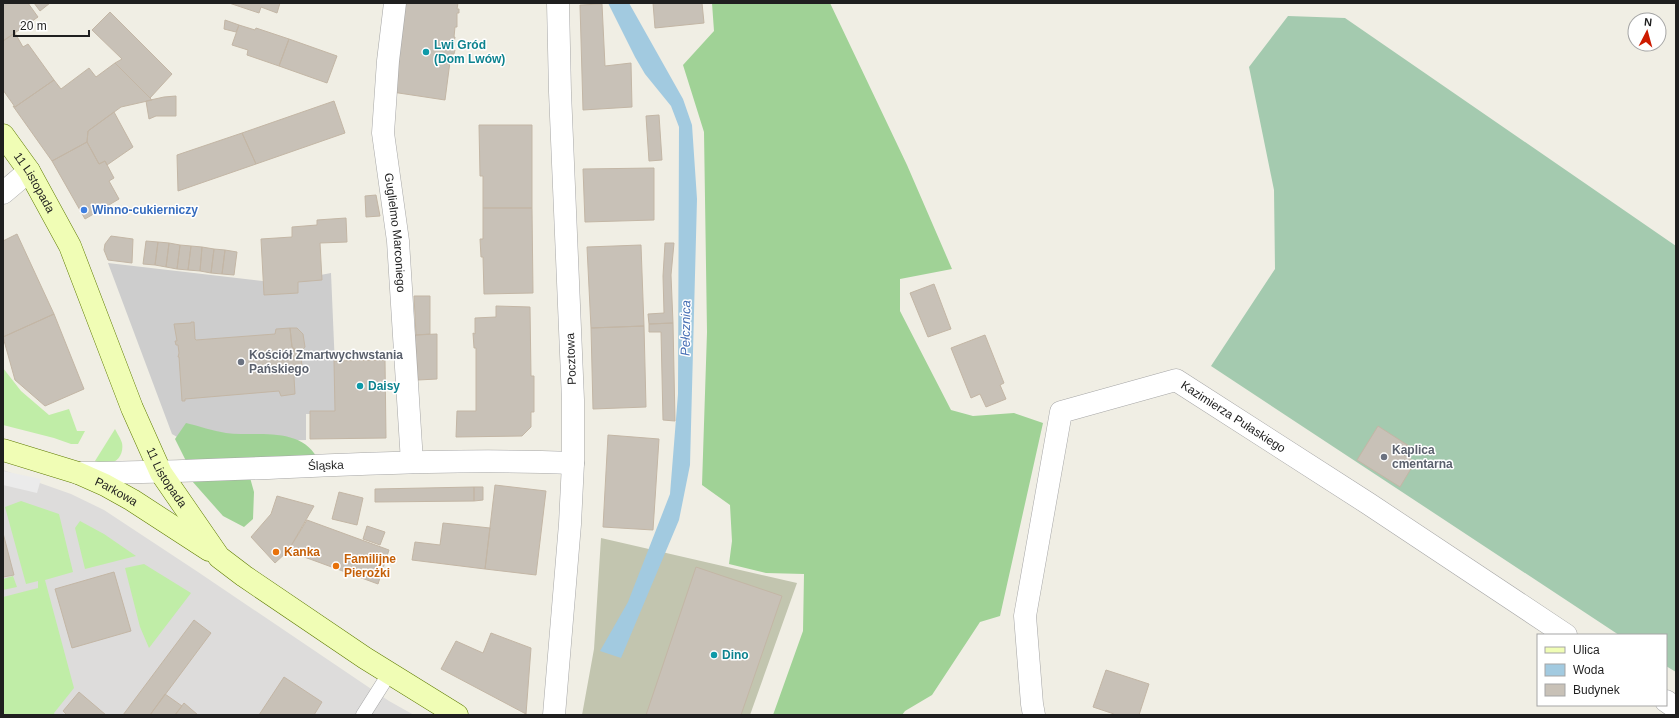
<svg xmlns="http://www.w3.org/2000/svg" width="1679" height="718" font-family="Arial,sans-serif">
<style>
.residential{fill:#dddcdb}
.religious{fill:#cdcdcd}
.construction{fill:#c2c5af}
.grass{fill:#c0eda7}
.forest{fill:#a0d296}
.cemetery{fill:#a4caaf}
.parking{fill:#ebebeb}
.water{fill:#a2cae0}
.building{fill:#c8c1b7;stroke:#c3b6a5}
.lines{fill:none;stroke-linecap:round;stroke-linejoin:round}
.lane-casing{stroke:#a6a6a6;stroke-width:15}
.street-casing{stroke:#a6a6a6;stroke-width:23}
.secondary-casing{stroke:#5e7b00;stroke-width:23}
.lane{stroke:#fff;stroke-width:14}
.street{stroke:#fff;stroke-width:22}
.secondary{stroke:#f0fdb5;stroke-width:22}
.culture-dot{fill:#0f9aa8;stroke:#fff;stroke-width:1.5}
.shop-dot{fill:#3f7fe0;stroke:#fff;stroke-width:1.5}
.worship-dot{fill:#6b7280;stroke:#fff;stroke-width:1.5}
.food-dot{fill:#e8710a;stroke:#fff;stroke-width:1.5}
.labels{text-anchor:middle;stroke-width:3;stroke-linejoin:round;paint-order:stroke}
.culture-label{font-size:12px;font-weight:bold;fill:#0d838f;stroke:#fff;text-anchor:start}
.street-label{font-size:12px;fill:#1f1f1f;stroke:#fff}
.shop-label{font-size:12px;font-weight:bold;fill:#366cbe;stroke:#fff;text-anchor:start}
.worship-label{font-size:12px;font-weight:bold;fill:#5b616d;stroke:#fff;text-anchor:start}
.food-label{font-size:12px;font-weight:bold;fill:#c56008;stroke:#fff;text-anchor:start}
.water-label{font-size:13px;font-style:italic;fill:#456eb4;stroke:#fff}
</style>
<rect width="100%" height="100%" fill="#f0eee4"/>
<!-- residential -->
<path class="residential" d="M3,470l68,24 33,16 94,62 191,129 25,14h-411z"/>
<!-- religious -->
<path class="religious" d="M108,263l171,20 52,-10 6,141h-31v26l-119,3 -15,-9z"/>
<!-- construction -->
<path class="construction" d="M601,538l196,45 -47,132h-168l12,-66z"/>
<!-- grass -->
<path class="grass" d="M3,368l18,23 28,24 20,-6 8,22h8l-7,13h-7l-17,-6 -51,-13z
M115,429c2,4 6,10 7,14 2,10 -4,20 -14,21 -4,0 -9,-2 -13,-3z
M21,501l38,13 14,58 -28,8 29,108 -20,25 1,2h-52v-118l35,-9v-7l-12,3 -21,-77z
M80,521l24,13 32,22 -51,13 -10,-41z
M144,564l47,29 -42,55 -9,-21 -15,-59z
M13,576l4,11 -14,3v-11z"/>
<!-- forest -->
<path class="forest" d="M712,3h118l77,162 45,104 -52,10v32l51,99 22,6 41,-3 29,10 -43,193 -20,6 -48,73 -27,16 -3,4h-129l30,-84 1,-57 -38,-1 -37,-9 3,-23 -2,-36 -28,-20 5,-153 -3,-200 -21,-67 31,-34z
M186,423c13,3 27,8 40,10 30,4 74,-7 91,25l-129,7 -13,-26z
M249,474l5,18 -1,27 -9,8 -21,-11 -31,-35z"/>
<!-- cemetery -->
<path class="cemetery" d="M1288,16l57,2 331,228v426l-10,-6v-31h-47l-408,-269 64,-97 -1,-79 -25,-123z"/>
<!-- parking -->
<path class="parking" d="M3,471l38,8 -4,14 -34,-8z"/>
<!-- water -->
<path class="water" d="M608,3h21l54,96 9,26 5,74 -7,266 -11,55 -58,138 -21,-7 28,-49 42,-108 8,-100 1,-267 -8,-21 -26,-32 -10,-17z"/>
<!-- building -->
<path class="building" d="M3,3h25l10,14 -35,24z
M34,3h16l-10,8z
M229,3h51l-3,10 -16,-6 -2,6z
M405,3h53l-1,6h2v4h-2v14h-2l-1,10h1l-2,13h2l-1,4h-3l-6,46 -53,-8z
M653,3h49l2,20 -49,5z
M602,4l3,62 26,-3 1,44 -49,3 -3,-105z
M110,12l62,62 -22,24 -35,-35 7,-4 -30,-29z
M225,20l14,5 -3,7 -12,-3z
M239,25l16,5 1,-2 33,11 -10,27 -32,-11 1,-5 -16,-5z
M15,33l8,14 5,-3 26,36 -39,27 -12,-17v-49z
M289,39l48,17 -10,27 -48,-17z
M115,63l37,37 -31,7 -33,24 -1,11 -35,19 -39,-55 2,1 39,-27 7,9 28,-21 7,9z
M176,96v20h-20l-7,3 -3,-18 18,-4z
M334,101l11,32 -89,31 -14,-31z
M114,112l19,35 -26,18 -2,-4 -6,3 -12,-22 1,-11z
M659,115l3,45 -13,1 -3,-45z
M479,125h53v83h-49v-32h-3z
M242,133l14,31 -78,27 -1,-36z
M87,142l12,22 6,-3 9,17 -5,3 10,18 -34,20 -33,-58z
M654,168v52l-69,2 -2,-53z
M376,195l4,21 -14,1 -1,-21z
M483,208h49l1,85 -49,1 -1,-37h-2l-1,-18h3z
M346,218l1,24 -27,1 2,37 -24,2v11l-34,2 -3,-56 31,-2v-10l25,-2v-5z
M17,234l37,80 -51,23v-96z
M111,236l22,3 -1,24 -24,-3 -4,-10 1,-6z
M146,241l12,1 -3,23 -12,-1z
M158,242l11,1 -3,24 -11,-2z
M169,243l11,2 -3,24 -11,-2z
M665,243h9l-3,32 2,48 -24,1 -1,-10 16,-1 -1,-37z
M180,245l11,1 -3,24 -11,-1z
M641,245l3,81 -53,2 -4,-81z
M191,246l11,1 -2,24 -12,-1z
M202,247l12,2 -3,24 -11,-2z
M214,249l11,1 -3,24 -11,-1z
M225,250l12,2 -3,23 -12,-1z
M934,284l17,45 -23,8 -18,-44z
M414,296h16v38l-14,1z
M496,306l34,1 1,69h3v36h-3v15l-9,9 -66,1 1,-26h19v-63h-2l-1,-15 2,1v-16l21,-1z
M54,314l30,75 -39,17 -30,-26 -12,-43z
M191,322h3l1,17 1,1 79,-6 1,-5 14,-1 2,19 9,8 1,12 -8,10 1,17 -14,2 -2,-5 -94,8v2h-3l-3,-44h-1l1,-4 -1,-8h-2l-1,-4h2l-3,-17 17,-1z
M673,323l2,98 -12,-1 -2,-88h-12v-8z
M644,326l2,81 -53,2 -2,-81z
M290,328h7l6,6 2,13 -5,6 -8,-6z
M437,334v45l-19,1 -3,-45z
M985,335l19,48 -4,2 6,14 -20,8 -6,-13 -9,4 -20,-50z
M385,360l1,78 -76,1v-28h25l-1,-50z
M1378,426l31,20 -5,9 11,7 -15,25 -43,-27z
M608,435l51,4 -6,91 -50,-3z
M495,485l51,6 -10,84 -51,-6z
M474,487h9v13l-9,1z
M474,487v14l-99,1v-13z
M339,492l24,6 -6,27 -25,-6z
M277,496l37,10 -26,45 -13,12 -24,-26 20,-23z
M307,520l82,30 -11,34 -90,-33z
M443,523l47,5 -5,41 -73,-9 3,-18 25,3z
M367,526l18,6 -5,13 -17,-6z
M3,533l11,42 -11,2z
M696,567l86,29 -41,119h-95z
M114,572l17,59 -59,17 -17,-59z
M194,620l17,13 -61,82h-27z
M491,633l40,15 -5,66 -85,-45 15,-28 27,12z
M1106,670l43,14 -10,31h-25v-1l-21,-7z
M284,677l38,25 -8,13h-55z
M79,692l27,23h-39l-4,-4z
M165,694l17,12 -7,9h-25z
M184,703l14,12h-23z"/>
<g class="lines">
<!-- lane casing -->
<g class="lane-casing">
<path id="lane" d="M363,715l26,-41"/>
</g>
<!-- street casing -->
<g class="street-casing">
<g id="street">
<path id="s1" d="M395,3l-7,58 -5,72 15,108 14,221"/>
<path d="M3,193l26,-22"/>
<path id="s2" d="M78,473c165,0 330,-17 495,-10"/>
<path d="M1666,701l10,7"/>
<path d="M554,715l16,-191 3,-61v-63l-13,-308 -2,-89"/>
<path id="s3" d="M1034,715l-2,-11 -7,-88 36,-204 115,-32 193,124 197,131"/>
</g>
</g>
<!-- secondary casing -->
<g class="secondary-casing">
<g id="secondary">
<path id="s4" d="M3,135l26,36 41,75 62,162 29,65 58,84 25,19 121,82 92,57"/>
<path id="s5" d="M3,450l75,23 27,12 27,15 77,50"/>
</g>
</g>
<!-- lane -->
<use href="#lane" class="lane"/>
<!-- street -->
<use href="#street" class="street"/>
<!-- secondary -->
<use href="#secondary" class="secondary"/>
</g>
<!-- markers -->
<g class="culture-dot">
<circle cx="426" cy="52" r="4"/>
<circle cx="360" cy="386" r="4"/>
<circle cx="714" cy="655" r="4"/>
</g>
<circle class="shop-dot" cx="84" cy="210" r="4"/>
<g class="worship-dot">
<circle cx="241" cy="362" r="4"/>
<circle cx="1384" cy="457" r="4"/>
</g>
<g class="food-dot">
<circle cx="276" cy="552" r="4"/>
<circle cx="336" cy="566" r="4"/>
</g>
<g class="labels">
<!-- culture labels -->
<g class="culture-label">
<text x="434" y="49">Lwi Gród<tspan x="434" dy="14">(Dom Lwów)</tspan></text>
<text x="368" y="390">Daisy</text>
<text x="722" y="659">Dino</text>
</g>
<!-- street labels -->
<g class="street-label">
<text dy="4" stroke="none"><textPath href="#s4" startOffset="57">11 Listopada</textPath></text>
<text dy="4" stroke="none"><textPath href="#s1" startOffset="231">Guglielmo Marconiego</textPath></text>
<text transform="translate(571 359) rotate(-92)" y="4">Pocztowa</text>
<text dy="4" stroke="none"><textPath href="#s3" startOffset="494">Kazimierza Pułaskiego</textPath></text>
<text dy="4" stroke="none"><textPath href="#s2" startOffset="248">Śląska</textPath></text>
<text dy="4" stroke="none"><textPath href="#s4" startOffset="381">11 Listopada</textPath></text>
<text dy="4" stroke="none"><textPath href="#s5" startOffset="121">Parkowa</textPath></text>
</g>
<!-- shop labels -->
<g class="shop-label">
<text x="92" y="214">Winno-cukierniczy</text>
</g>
<!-- worship labels -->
<g class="worship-label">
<text x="249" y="359">Kościół Zmartwychwstania<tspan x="249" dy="14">Pańskiego</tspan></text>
<text x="1392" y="454">Kaplica<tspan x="1392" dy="14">cmentarna</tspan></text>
</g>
<!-- food labels -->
<g class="food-label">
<text x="284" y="556">Kanka</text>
<text x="344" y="563">Familijne<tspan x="344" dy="14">Pierożki</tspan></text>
</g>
<!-- water labels -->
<g class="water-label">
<text transform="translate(685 328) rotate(-89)" y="5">Pełcznica</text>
</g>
</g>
<!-- border -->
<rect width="1679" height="718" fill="none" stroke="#1f1f1f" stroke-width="8"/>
<!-- legend -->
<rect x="1537" y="634" width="130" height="72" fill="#ffffff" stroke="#a5a5a5"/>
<rect x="1545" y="647" width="20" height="6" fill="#f0fdb5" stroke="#a5a5a5"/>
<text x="1573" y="654" font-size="12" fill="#1f1f1f">Ulica</text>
<rect x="1545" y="664" width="20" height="12" fill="#a2cae0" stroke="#a5a5a5"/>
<text x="1573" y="674" font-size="12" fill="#1f1f1f">Woda</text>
<rect x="1545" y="684" width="20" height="12" fill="#c8c1b7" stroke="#a5a5a5"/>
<text x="1573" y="694" font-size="12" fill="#1f1f1f">Budynek</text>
<!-- north arrow -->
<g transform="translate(1647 32) rotate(6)"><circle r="19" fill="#ffffff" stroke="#a5a5a5"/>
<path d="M0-3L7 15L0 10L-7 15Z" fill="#cd1b00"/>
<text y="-6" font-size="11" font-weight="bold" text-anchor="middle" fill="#1f1f1f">N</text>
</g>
<!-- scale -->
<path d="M14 30v6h75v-6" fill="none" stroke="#1f1f1f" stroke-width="2"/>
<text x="20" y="30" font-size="12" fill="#1f1f1f" stroke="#ffffff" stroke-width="3" paint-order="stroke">20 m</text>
</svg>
